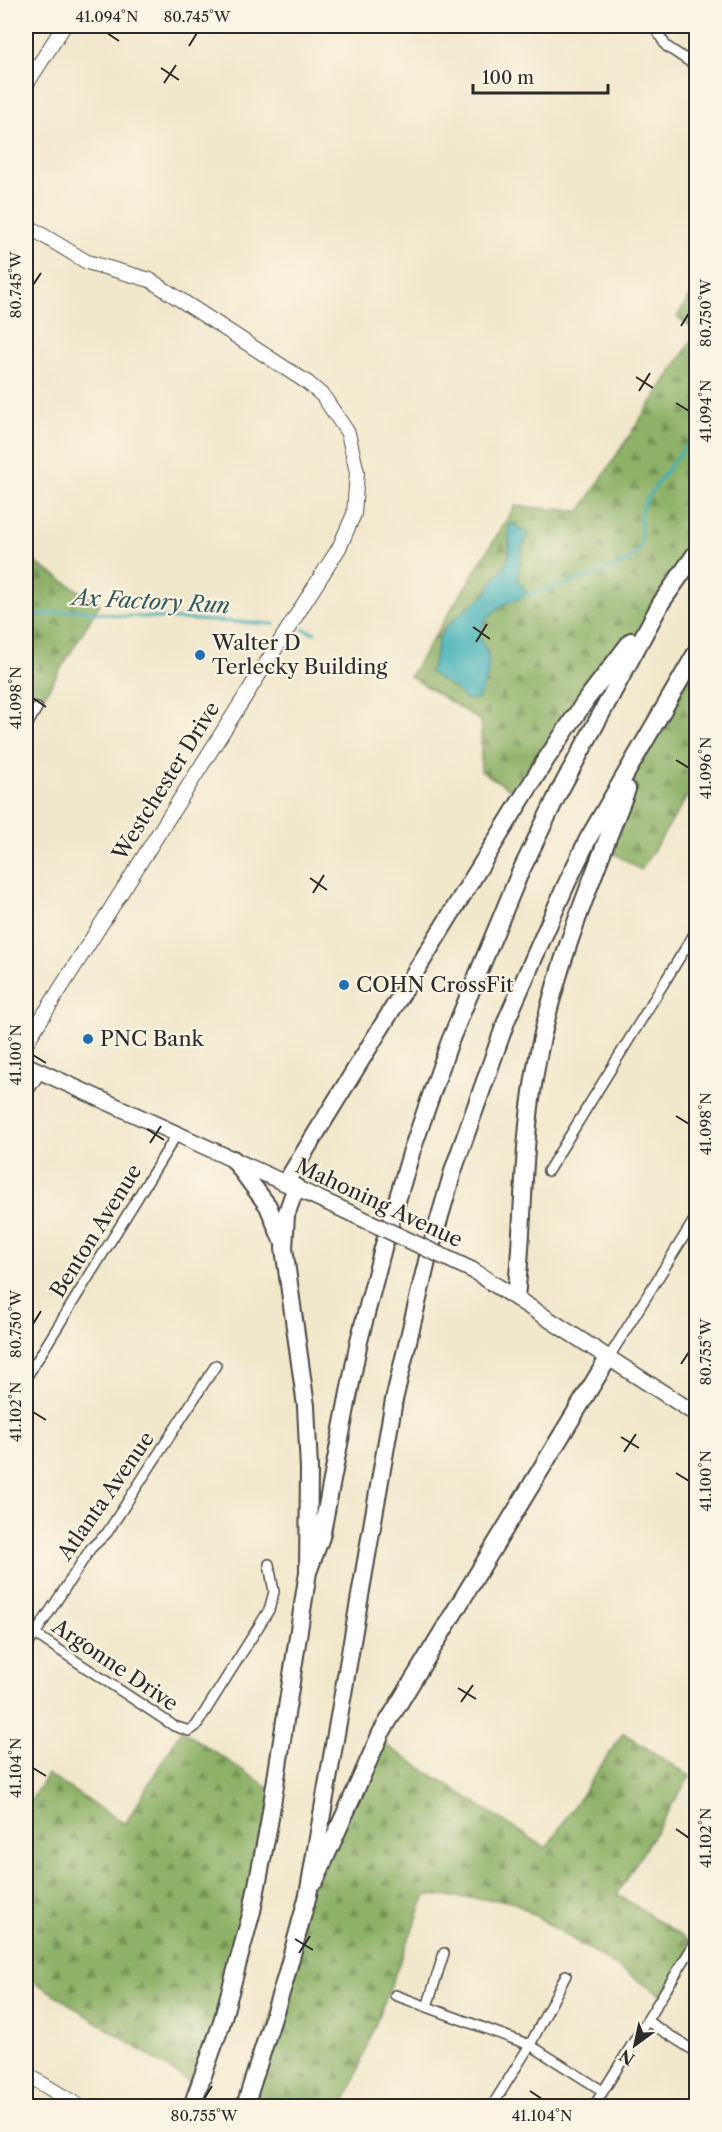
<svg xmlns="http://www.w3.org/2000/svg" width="722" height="2132" font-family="'Libre Caslon Text',serif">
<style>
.forest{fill:url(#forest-firs);stroke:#5c6e48;stroke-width:1.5}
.water{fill:#3fb0b7;stroke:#356e71;stroke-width:1.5}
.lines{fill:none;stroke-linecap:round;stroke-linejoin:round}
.stream{stroke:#3fb0b7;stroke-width:3}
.street-casing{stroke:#494743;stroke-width:12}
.secondary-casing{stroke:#494743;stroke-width:16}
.primary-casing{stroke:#494743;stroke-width:18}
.highway-casing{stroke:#494743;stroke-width:20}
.street{stroke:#fff;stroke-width:9}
.secondary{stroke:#fff;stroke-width:14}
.primary{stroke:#fff;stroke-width:15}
.highway{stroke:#fff;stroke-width:16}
.primary-bridge-casing{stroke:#494743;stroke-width:18;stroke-linecap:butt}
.primary-bridge{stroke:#fff;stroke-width:15}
.ticks{fill:none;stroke:#2b2b2b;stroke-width:2}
.poi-dot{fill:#1f6fb2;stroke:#fcf5e5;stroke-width:2}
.labels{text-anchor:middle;stroke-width:4.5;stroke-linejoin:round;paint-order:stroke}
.poi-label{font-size:21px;fill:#2b2b2b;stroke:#fcf5e5;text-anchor:start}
.street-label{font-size:21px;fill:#2b2b2b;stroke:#fcf5e5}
.water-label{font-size:22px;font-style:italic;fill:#325a5c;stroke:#fcf5e5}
.neatline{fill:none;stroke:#2b2b2b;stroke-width:2}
.ticks-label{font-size:15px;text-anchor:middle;fill:#2b2b2b}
</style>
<defs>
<pattern id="forest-firs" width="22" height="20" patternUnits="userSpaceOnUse" patternTransform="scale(1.5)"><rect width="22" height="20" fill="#8db166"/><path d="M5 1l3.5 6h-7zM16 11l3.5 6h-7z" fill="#739054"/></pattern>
</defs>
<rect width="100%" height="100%" fill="#fcf5e5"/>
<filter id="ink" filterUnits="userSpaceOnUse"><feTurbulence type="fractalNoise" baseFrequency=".0167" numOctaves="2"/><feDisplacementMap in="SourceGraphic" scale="12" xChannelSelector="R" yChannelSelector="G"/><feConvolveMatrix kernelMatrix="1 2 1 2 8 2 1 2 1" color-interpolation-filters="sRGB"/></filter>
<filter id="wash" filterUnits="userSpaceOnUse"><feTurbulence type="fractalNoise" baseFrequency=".008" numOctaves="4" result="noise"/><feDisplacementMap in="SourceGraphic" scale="24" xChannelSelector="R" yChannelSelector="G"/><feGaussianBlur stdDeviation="1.35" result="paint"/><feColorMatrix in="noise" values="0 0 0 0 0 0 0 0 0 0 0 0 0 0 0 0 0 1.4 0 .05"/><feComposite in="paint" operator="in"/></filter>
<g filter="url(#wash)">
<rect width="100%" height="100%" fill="#f1e7cb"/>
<!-- forest -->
<path class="forest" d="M696,287v43l-19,-13z
M696,334v219l-173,244 -42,-26v-50l-71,-45 105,-170 65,5z
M26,557l74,47 -63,104 -11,-8z
M696,653v130l-55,87 -37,-23 39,-101z
M181,1730l93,61 -75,297 -173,-112v-167l21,-35 78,50z
M623,1733l67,43 -73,118 77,50 -31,52 -151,-95 -86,-6 -82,211h-99l63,-211 70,-155 168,108z"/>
<!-- water -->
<path class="water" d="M509,524h7l2,5 11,5 -6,12 -6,33 9,12 -4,7c-19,4 -40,19 -43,38 15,23 11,40 -1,63l-13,1c-13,-18 -23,-15 -36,-29 8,-10 6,-20 10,-32 8,-19 34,-33 49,-47 2,-11 16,-21 20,-33 3,-11 -1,-24 1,-35z"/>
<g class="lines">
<!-- stream -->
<path class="stream" d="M525,595c24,-7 98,-24 112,-42 10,-13 -1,-31 5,-45 9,-19 40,-57 54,-74
M26,617l51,-7 46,6 151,8
M303,629l12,4"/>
</g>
</g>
<g filter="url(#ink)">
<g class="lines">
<!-- street casing -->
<g class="street-casing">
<path id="street" d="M654,26l12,20 30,20
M26,727l11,-19
M26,1095l15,-23
M548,1171l148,-240
M609,1357l87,-140
M26,1378l151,-244
M26,1628l148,98 15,5 7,-5 73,-116 5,-18 -5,-28
M26,1648l65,-100 16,-15 109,-168
M395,1995l135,50 73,46
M427,2007l17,-54
M647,2021l49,31
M492,2106l38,-61 36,-70
M594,2106l102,-165"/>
</g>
<!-- secondary casing -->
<g class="secondary-casing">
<path id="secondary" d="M26,85l38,-59
M26,225l61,37 63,18 158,103 15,13 25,37 9,39 -3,42 -15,34 -313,495
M26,2074l53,32"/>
</g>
<!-- primary casing -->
<g class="primary-casing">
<path id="primary" d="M26,1065l320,146
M472,1270l224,144"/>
</g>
<!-- highway casing -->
<g class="highway-casing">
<path id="highway" d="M233,1159l35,47 13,32
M286,1182l259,-421 41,-61 45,-59
M516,1297c8,-73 6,-146 18,-218 16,-101 56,-195 93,-290
M308,1572l13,-35 38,-196 24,-93 29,-98 38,-109 69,-166 40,-83 102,-189 35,-50
M315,1881l66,-148 228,-376
M192,2106l29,-81 31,-114 17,-87 39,-252 1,-103 -3,-63 -22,-158 2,-33 10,-28
M245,2106l40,-126 23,-85 86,-495 34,-143 26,-89 53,-149 59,-134 22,-46 108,-186"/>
</g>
<!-- street -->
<use href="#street" class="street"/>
<!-- secondary -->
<use href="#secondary" class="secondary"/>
<!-- primary -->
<use href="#primary" class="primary"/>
<!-- highway -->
<use href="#highway" class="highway"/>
<!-- primary-bridge casing -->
<g class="primary-bridge-casing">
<path id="primary-bridge" d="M346,1211l126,59"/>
</g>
<!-- primary-bridge -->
<use href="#primary-bridge" class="primary-bridge"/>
</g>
</g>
<!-- ticks -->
<path class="ticks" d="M107,33l12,8M189,46l8,-13M161,68l18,12M164,83l12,-18M33,285l8,-12M681,326l8,-13M636,377l17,11M639,391l11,-18M676,403l13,8M473,627l17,12M476,642l11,-18M33,698l13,9M676,760l13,8M310,878l17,12M313,893l11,-18M33,1055l13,8M676,1116l13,8M147,1129l17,11M150,1143l11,-17M33,1324l8,-13M681,1364l8,-12M33,1412l13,8M621,1437l18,11M624,1452l12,-18M676,1473l13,8M458,1688l18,11M461,1702l12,-17M33,1768l13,8M676,1829l13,9M295,1939l18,11M299,1953l11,-17M530,2091l12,8M204,2099l8,-13"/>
<!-- markers -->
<g class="poi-dot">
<circle cx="200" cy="655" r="6"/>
<circle cx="344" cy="985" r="6"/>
<circle cx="88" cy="1039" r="6"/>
</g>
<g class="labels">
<!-- poi labels -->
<g class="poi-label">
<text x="212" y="650">Walter D<tspan x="212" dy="24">Terlecky Building</tspan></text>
<text x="356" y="992">COHN CrossFit</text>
<text x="100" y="1046">PNC Bank</text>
</g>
<!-- street labels -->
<g class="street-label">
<text transform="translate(166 781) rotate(-58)" y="7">Westchester Drive</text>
<text transform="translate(379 1203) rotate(25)" y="7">Mahoning Avenue</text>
<text transform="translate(96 1231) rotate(-58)" y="7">Benton Avenue</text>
<text transform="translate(106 1496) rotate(-55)" y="7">Atlanta Avenue</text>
<text transform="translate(115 1665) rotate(34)" y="7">Argonne Drive</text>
</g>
<!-- water labels -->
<g class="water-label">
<text transform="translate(151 601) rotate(3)" y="8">Ax Factory Run</text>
</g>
</g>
<!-- margin -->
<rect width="722" height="2132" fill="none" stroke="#fcf5e5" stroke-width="66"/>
<!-- north arrow -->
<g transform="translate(635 2045) rotate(213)" stroke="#fcf5e5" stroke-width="4.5" paint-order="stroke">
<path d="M0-4.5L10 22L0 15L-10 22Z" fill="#2b2b2b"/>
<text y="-9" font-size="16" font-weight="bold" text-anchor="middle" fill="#2b2b2b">N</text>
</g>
<!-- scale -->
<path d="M473 84v9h135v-9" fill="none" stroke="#2b2b2b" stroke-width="3"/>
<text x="482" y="84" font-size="18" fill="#2b2b2b" stroke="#fcf5e5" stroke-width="4.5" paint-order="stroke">100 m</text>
<rect x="33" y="33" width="656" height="2066" class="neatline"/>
<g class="ticks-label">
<text x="107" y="22">41.094°N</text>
<text x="197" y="22">80.745°W</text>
<text transform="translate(16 285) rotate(-90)" y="5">80.745°W</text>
<text transform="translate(706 313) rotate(-90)" y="5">80.750°W</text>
<text transform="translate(706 411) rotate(-90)" y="5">41.094°N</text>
<text transform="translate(16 698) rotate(-90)" y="5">41.098°N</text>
<text transform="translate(706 768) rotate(-90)" y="5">41.096°N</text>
<text transform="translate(16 1055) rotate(-90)" y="5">41.100°N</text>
<text transform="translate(706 1124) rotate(-90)" y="5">41.098°N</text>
<text transform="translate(16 1324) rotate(-90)" y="5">80.750°W</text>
<text transform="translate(706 1352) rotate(-90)" y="5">80.755°W</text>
<text transform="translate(16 1412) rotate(-90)" y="5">41.102°N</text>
<text transform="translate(706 1481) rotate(-90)" y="5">41.100°N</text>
<text transform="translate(16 1768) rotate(-90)" y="5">41.104°N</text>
<text transform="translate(706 1838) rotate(-90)" y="5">41.102°N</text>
<text x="204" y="2121">80.755°W</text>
<text x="542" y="2121">41.104°N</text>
</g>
</svg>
